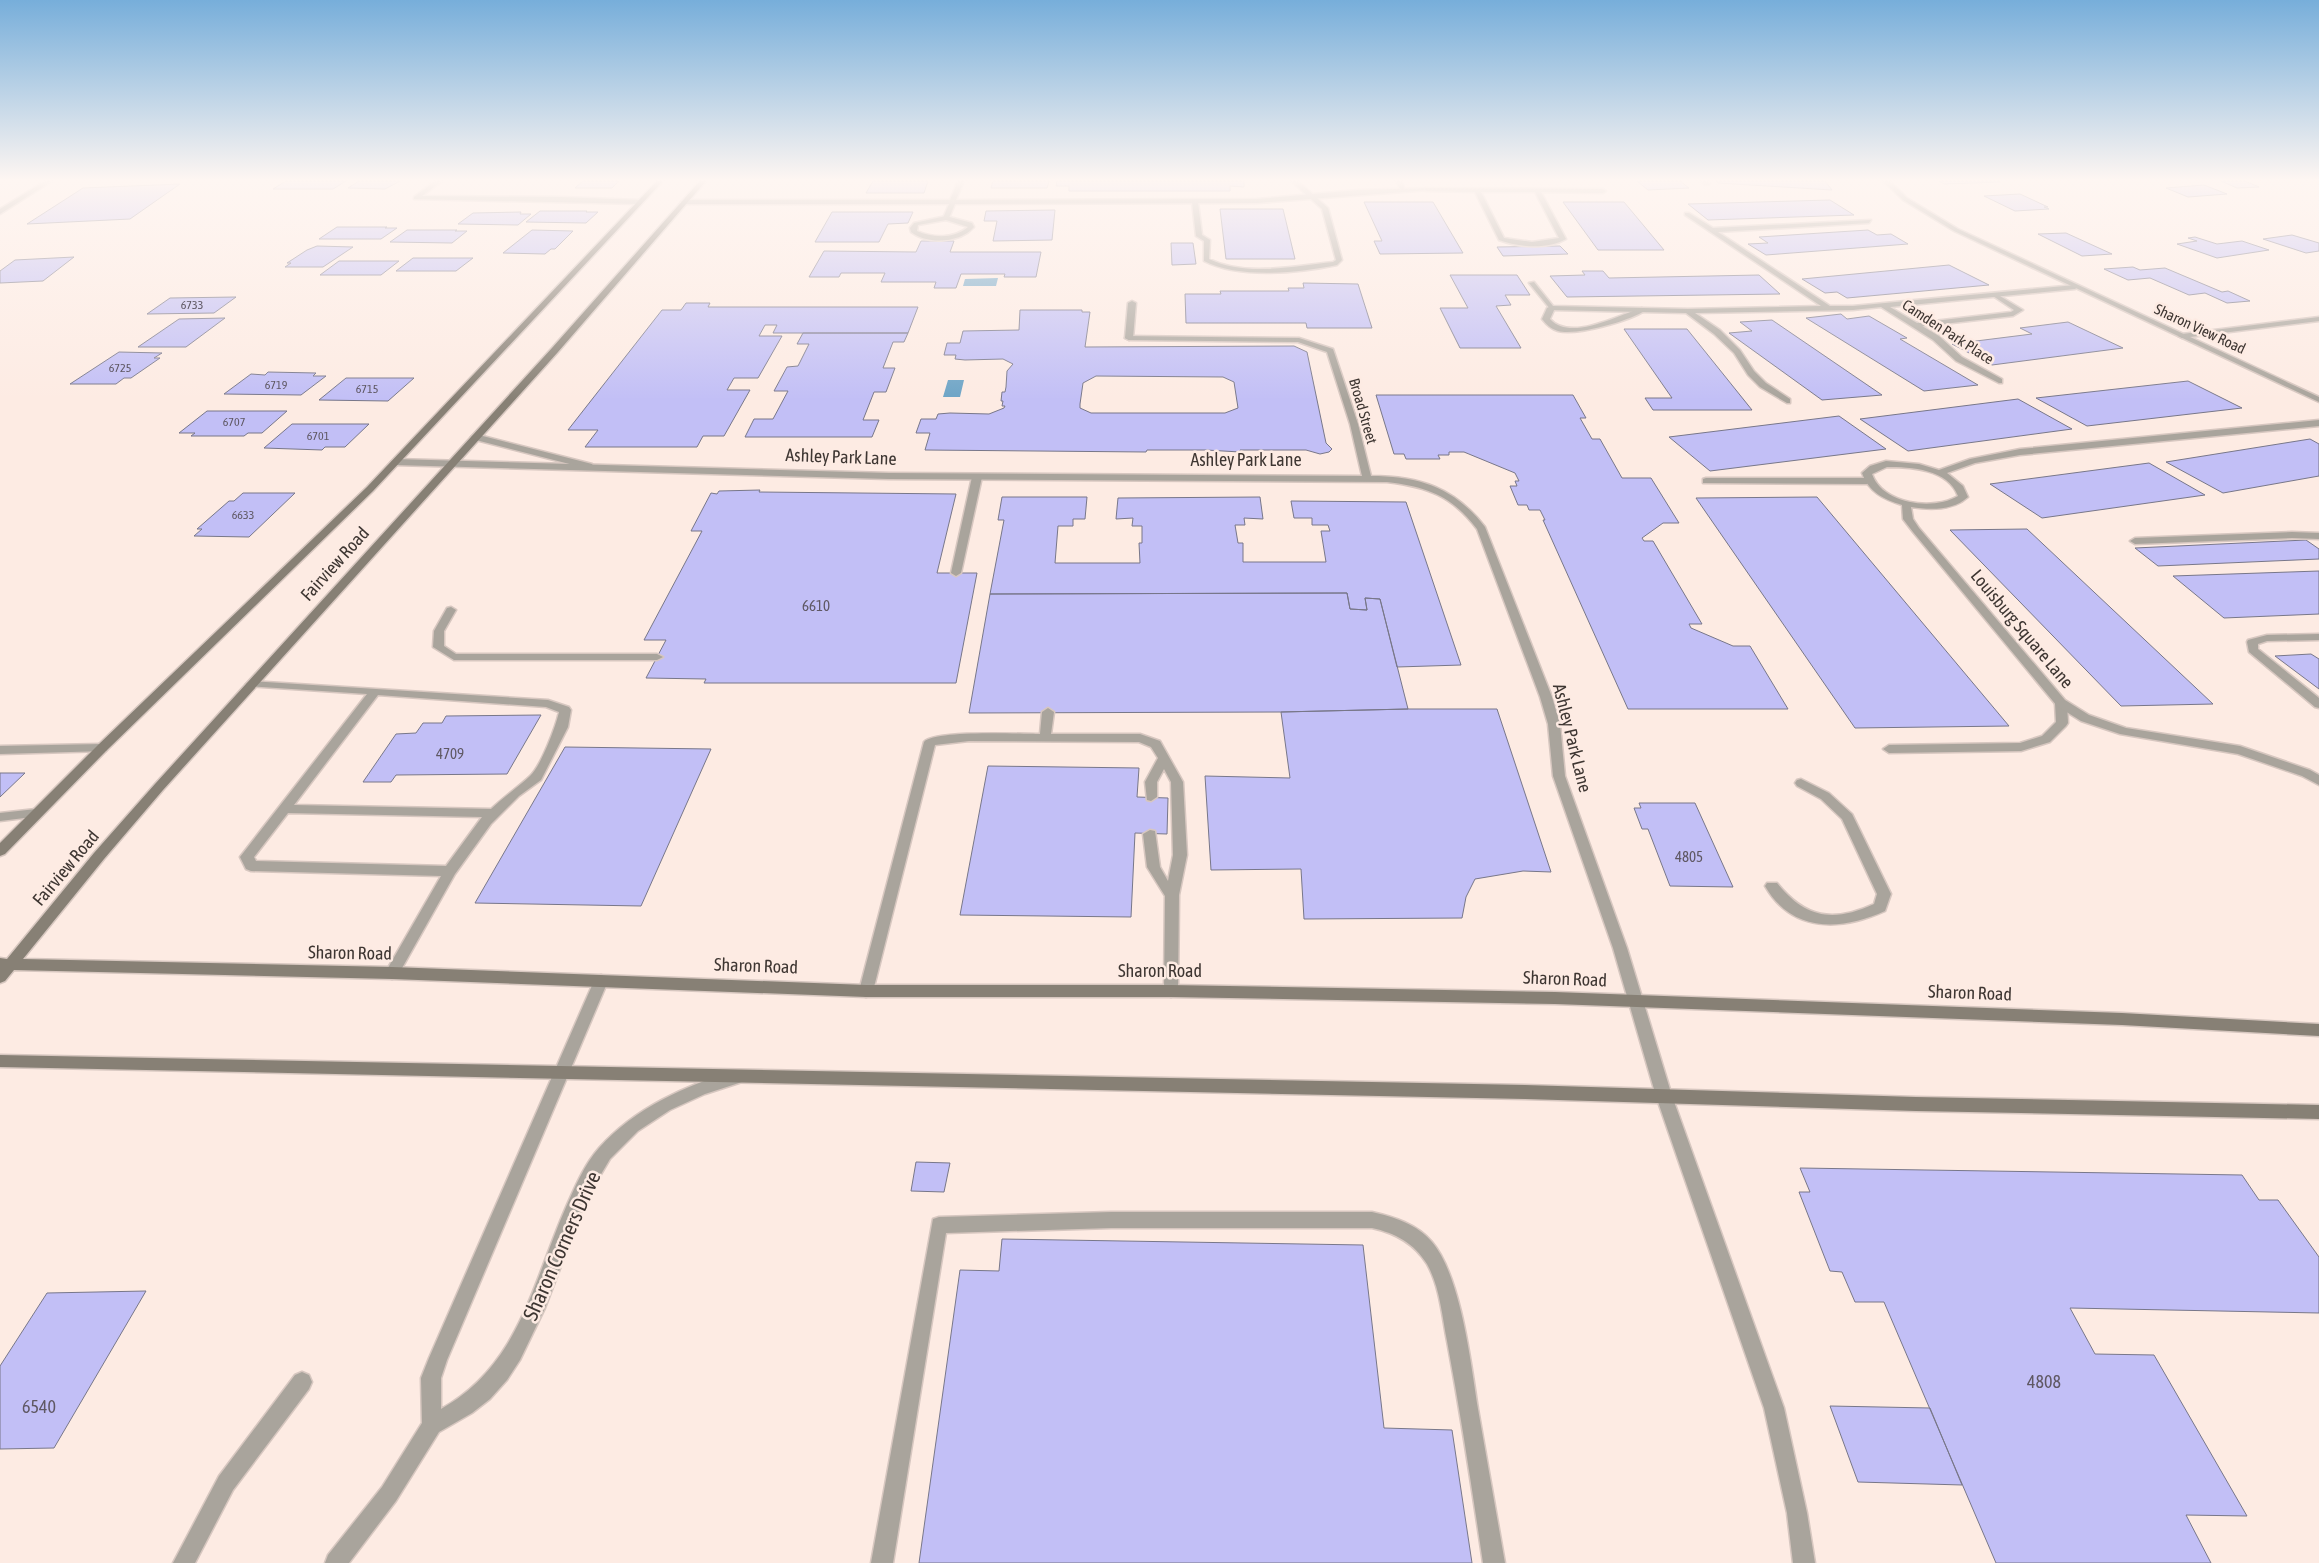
<svg xmlns="http://www.w3.org/2000/svg" width="2319" height="1563" font-family="'Asap Condensed',sans-serif">
<style>
.water{fill:#6da4c6}
.building{fill:#c2bff6;stroke:#787789;fill-rule:evenodd}
.lines{fill:none;stroke-linecap:round;stroke-linejoin:round}
.service-casing{stroke:#d7c7c0;stroke-width:3}
.minor-casing{stroke:#d7c7c0;stroke-width:3}
.tertiary-casing{stroke:#d7c7c0;stroke-width:3}
.secondary-casing{stroke:#d7c7c0;stroke-width:3}
.service{fill:#a9a49c;fill-rule:evenodd}
.minor{fill:#a9a49c;fill-rule:evenodd}
.tertiary{fill:#a9a49c;fill-rule:evenodd}
.secondary{fill:#878075;fill-rule:evenodd}
.labels{text-anchor:middle;stroke-width:5;stroke-linejoin:round;paint-order:stroke}
.far-number-label{font-size:12px;fill:#5f5863}
.far-street-label{font-size:15px;fill:#3e3632;stroke:#fdebe3}
.number-label{font-size:15px;fill:#5f5863}
.street-label{font-size:18px;fill:#3e3632;stroke:#fdebe3}
.near-number-label{font-size:18px;fill:#5f5863}
.near-street-label{font-size:21px;fill:#3e3632;stroke:#fdebe3}
</style>
<rect width="100%" height="100%" fill="#fdebe3"/>
<!-- water -->
<path class="water" d="M998,278l-2,8h-33l2,-7z
M948,380h16l-4,17h-17z"/>
<!-- building -->
<path class="building" d="M286,181h60l-13,8h-60z
M359,181h41l-15,8 -37,-1z
M583,181h36l-7,7h-37z
M873,181h55l-4,12h-58z
M993,181h56l-2,7h-56z
M1057,181h187v6l-14,-1v5h-161v-5h-13z
M1637,181h43l9,7 -41,2z
M1716,181h109l7,9 -114,-7z
M1939,181h59l2,1 -56,2z
M2221,181h24l14,6 -22,1z
M180,184l-50,35 -103,5 56,-36z
M2204,185l23,9 -39,3 -22,-9z
M2020,194l28,13h-4l5,2 -34,2 -31,-15z
M1830,200l24,15 -146,5 -20,-16z
M1364,202h69l30,51 -83,1 -6,-13h8z
M1563,202h61l40,48h-66z
M1220,209h63l12,50h-69z
M1055,210l-3,30 -59,1 4,-20h-13l2,-10z
M540,211h47l-1,1h12l-12,11 -60,-1z
M521,212l-1,2h11l-13,11 -60,-1 15,-11z
M832,212h81l-5,11 -20,1 -9,18h-64z
M337,227h50l-2,1h12l-16,11h-62z
M407,230h50l-2,1h12l-15,12 -62,-1z
M532,230l41,1 -18,18h-4l-6,5 -42,-1z
M1868,230l9,5 14,-1 17,10 -142,11 -18,-11 20,-1 -9,-6z
M2066,233l46,21 -30,2 -44,-22z
M2292,235l27,8v8l-13,2 -43,-14z
M2195,237l22,7 25,-3 27,9 -52,8 -40,-14 20,-3 -9,-3z
M921,241h33l-4,11h91l-5,25h-32l1,-3h-44l-5,14h-22l2,-6h-55l4,-9h-44l-2,4h-30l15,-26 92,1z
M1171,243h22l3,21 -24,1z
M317,246l36,1 -30,20h-38l6,-4h-4l20,-13z
M1560,246l8,8 -65,2 -6,-9z
M74,257l-31,24 -43,2v-12l15,-11z
M413,258h60l-17,13h-60z
M339,261h60l-18,14h-61z
M1949,265l40,20 -142,13 -10,-6 -12,1 -23,-14z
M2133,267l7,3 25,-2 57,24 6,-1 22,10 -23,2 -22,-10 -16,2 -39,-17 -22,2 -24,-11z
M1582,271h21l6,7 150,-3 21,19 -213,3 -17,-21 35,-1z
M1450,275h67l13,20h-25l6,10 -15,1 25,42h-61l-20,-40h28z
M1303,283l55,1 14,44h-65l-1,-5h-120l-1,-29h36l-1,-3h69l-1,-3h16z
M236,297l-22,16 -67,1 23,-16z
M686,303h24l-2,4h210l-10,26h-135l4,-8h-12l-6,11h23l-24,42h-24l-7,12h23l-26,46h-21l-6,11h-112l13,-17h-30l94,-120h19z
M1020,310h62v2h8l-5,35 209,-1 13,6 19,91 6,6 -3,3 -9,2 -14,-4h-66v2l-34,-2h-59l-1,2 -221,-2 5,-17h-14l5,-14h15l2,-5 12,-1 39,1 15,-6 1,-2h-3l1,-5h-2l1,-9h3l1,-5 1,-16 6,-7 -10,-5 -38,1 -10,-1 1,-4h-12l3,-12h13l3,-12 56,-1zM1096,376l127,1 11,5 4,26 -13,5h-134l-11,-5v-4l3,-21z
M1841,314l6,5 22,-3 38,22 -7,1 78,46 -54,6 -118,-73z
M225,318l-39,29h-48l41,-28z
M1772,320l110,75 -60,5 -93,-67 23,-2 -12,-9z
M2068,322l55,26 -131,17 -40,-21 80,-10 -12,-6z
M1624,329h63l65,81h-99l-8,-12h27z
M803,333h105l-4,9h-11l-10,26h12l-9,24h-12l-11,28h16l-7,17h-127l9,-18h19l15,-28h-14l13,-24 11,-1 11,-22h-12z
M119,352l43,1 -8,5h6l-29,20h-7l-8,6h-46z
M268,372l48,1 -3,3h13l-25,19 -77,-1 27,-20 14,1z
M346,378h68l-26,23 -69,-1z
M2188,381l54,27 -155,18 -51,-28z
M1376,395h197l13,23h-6l12,21h8l22,39h29l28,45h-16l-21,15 2,3h9l49,83h-13l2,4 42,18h17l38,63h-160l-85,-189h2l-5,-10h-11l-2,-5h-9l-8,-19h7l-2,-5h4l-4,-8 -51,-21h-15v3h-11l2,4h-34l-2,-5h-10z
M2018,399l54,30 -164,22 -48,-32z
M207,411h80l-25,22h-14l-4,3h-53l4,-3h-16z
M1839,416l47,33 -176,22 -41,-34z
M292,424h77l-24,23h-20l-3,3 -58,-2z
M2310,439l9,5v32l-96,17 -57,-31z
M2149,463l56,32 -163,23 -52,-34z
M760,490l-1,2 197,2 -19,79h40l-21,110h-252l2,-4 -60,-1 20,-38h-22l58,-109h-11l20,-38 6,1 2,-3z
M243,493h52l-46,44 -55,-1 8,-7h-5l32,-28h5z
M1002,497h85l-2,22h-12v7h-15l-3,37h85l-1,-20h3v-17h-10l1,-8 -17,1 2,-21 142,-1 3,22 -19,-1 1,7h-10l3,18h5v19h83l-5,-31h9l-2,-6h-16v-7h-18l-3,-17 115,1 55,163 -64,2 -17,-68 -15,-1 2,12 -17,-1 -3,-16 -357,1 14,-74h-6z
M1817,497l192,229 -154,2 -159,-230z
M2027,529l186,175 -92,2 -171,-176z
M2306,540l13,9v10l-161,7 -23,-18z
M2319,571v43l-95,4 -51,-42z
M1347,593l3,16 17,1 -2,-12 15,1 28,110 -127,3 -312,1 21,-119z
M2311,654l8,5v30l-44,-33z
M1408,709h89l54,163 -28,-1 -48,8 -9,18 -4,21 -158,1 -3,-50 -90,1 -6,-94 85,2 -9,-66z
M541,715l-34,59 -111,1 -5,7h-28l33,-48 20,-1 7,-10h19l4,-7z
M565,747l146,2 -70,157 -166,-3z
M988,766l151,2 -2,29 31,1 -1,36 -32,-1 -4,84 -171,-2z
M0,773h25l-25,24z
M1639,803h56l38,84 -63,-1 -22,-57h-6l-8,-21h7z
M916,1162l34,1 -6,29 -33,-1z
M1800,1168l442,7 17,25h19l41,57v56l-249,-5 25,46 59,1 93,161 -61,-1 25,48h-215l-112,-261h-29l-13,-30 -12,-1 -31,-79h11z
M1002,1239l361,6 21,183 68,2 20,133h-553l41,-293 39,1z
M146,1291l-92,157 -54,1v-83l47,-73z
M1830,1406l100,2 32,77 -104,-3z"/>
<g class="lines">
<!-- service casing -->
<g class="service-casing">
<path id="service" d="M1291,181h7l30,27 14,52 -5,5c-38,8 -98,14 -133,-4v-20l-8,-5 -4,-34 3,-2 3,2 4,33 8,5 -1,19c37,18 85,7 124,3l3,-2 -14,-51z
M1396,181h6l3,10h-4z
M1427,188l176,1 3,2 -3,2 -62,-1 25,47c-18,11 -48,8 -67,1l-24,-48 -50,-1zM1481,192h54l24,46 -27,4 -28,-4z
M946,216l26,7 2,4c-14,16 -46,18 -63,5l-1,-4 4,-5zM946,220l22,7c-14,12 -35,11 -51,4l1,-6z
M1995,293l28,17 -10,6 -96,11 -4,-2 4,-2 94,-11 3,-2 -21,-14 -2,-1z
M1132,301l4,2 -3,35 -4,2 -4,-2 3,-35z
M1551,306l4,2 -5,11c20,23 68,-4 92,-11l4,2c-16,11 -70,26 -88,21 -7,-2 -12,-7 -16,-12l5,-11z
M475,434l117,30 1,2 -4,3 -117,-30 -1,-2z
M977,474l5,3 -21,96 -5,3 -5,-3 21,-96z
M1706,478h161l5,3 -5,3 -164,-1v-4z
M2292,532l27,1v6l-27,-1 -157,6 -5,-3 5,-3z
M451,607l5,3 -12,21v15l12,8h201l6,3 -6,3h-203l-21,-13 1,-16 13,-23z
M2319,634v6l-52,1 -9,3v5l61,49v10l-4,-1 -66,-55 -2,-10 1,-2 19,-5z
M252,681l296,19 21,7 2,3 -3,17 -27,53 -22,16 -28,28 -36,50 -58,103 -5,2 -5,-2 -2,-4 56,-97 -190,-5 -5,-2 -6,-12 127,-163 -119,-8 -2,-2zM378,695l168,12 13,5c-3,14 -18,54 -29,64 -12,11 -26,21 -39,33l-197,-4zM288,813l194,4 -36,49 -190,-5 -2,-4z
M2061,699l6,4 1,20 -2,3 -16,16 -29,9 -132,2 -6,-4 6,-4 131,-2 22,-7 14,-14 -1,-19z
M1048,708l6,4 -3,22h89l20,7 23,41 4,73 -8,40 -1,96 -2,4 -5,2 -5,-2 -2,-4 1,-95 -18,-29 -4,-33 7,-4 5,1 5,36 8,14 5,-26 -2,-73 -7,-13 -7,13v15l-6,4 -4,-1 -2,-18 13,-24 -7,-11 -12,-5 -170,-1 -34,4 -62,246 -2,4 -5,2 -5,-2 -2,-4 65,-249c10,-12 96,-8 116,-8l2,-22z
M102,744l4,1 2,3 -2,3 -106,3v-8z
M1801,779l28,14 23,21 39,80 -6,17c-44,20 -93,22 -120,-25l2,-3h10c28,35 56,40 97,21l3,-10 -35,-75 -21,-20 -24,-13 -2,-3 2,-3z
M36,809l5,1 1,3 -1,3 -41,5v-8z
M1664,1089l6,2 2,5 112,312 23,105 8,50h-22l-6,-50 -23,-105 -108,-312 2,-5z
M1111,1212h261c22,5 45,12 60,30 29,34 39,122 46,167 9,51 18,103 27,154h-22c-11,-74 -22,-148 -36,-222 -5,-25 -7,-54 -20,-77 -13,-21 -32,-31 -55,-36h-261l-165,5 -53,330h-22l62,-344 6,-2z
M302,1372l7,3 3,7 -3,7 -76,101 -38,73h-22l46,-87 76,-101z"/>
</g>
<!-- minor casing -->
<g class="minor-casing">
<path id="minor" d="M45,181h7l-52,33v-5z
M435,181h7l-20,15 140,1 77,3 3,2 -3,2 -225,-5v-2z
M958,181h6l-8,19 301,-1 101,-9 69,-2 3,2 -173,13 -302,1 -6,14 -3,2 -3,-2 6,-14h-265l-3,-2 3,-2h266z
M1701,181h7l2,3 -5,1z
M1685,213h4l24,15 158,-8 -2,3 -151,9 112,74h23l222,-21 3,2 -3,2 -185,18 49,29 23,21 40,22v4h-3l-43,-22 -23,-21 -52,-33 -28,3 -158,3 25,17 20,20 14,21 12,12 24,16v4h-3l-27,-16 -12,-12 -14,-22 -20,-19 -28,-21 -135,-3 -22,-27 5,-1 19,24 135,3 133,-3 -136,-91z
M2319,317v4l-137,17 -4,-2 4,-2z
M1126,336l173,2 34,11 25,75 13,52c49,0 84,12 114,51l67,170 8,27 5,52 62,172 45,148 -2,5 -6,2 -6,-2 -2,-5 -43,-148 -60,-172 -5,-52 -8,-27 -63,-168c-25,-33 -49,-42 -90,-47l-498,-3 -494,-14 -4,-3 4,-3 494,14 473,3 -12,-52 -23,-72 -29,-10 -169,-2 -4,-2z
M2319,420v6l-299,29 -45,8 -28,10 16,13 5,11c-15,14 -38,13 -57,10l2,12 6,9 146,172 24,15 37,13 114,18 70,24 9,5v10l-17,-9 -64,-22 -118,-20 -39,-13 -24,-15 -144,-174 -10,-13 -1,-14c-19,-6 -33,-13 -40,-32l8,-7 16,-5 33,3 20,6 31,-11 50,-10zM1887,467c24,0 61,2 71,29 -25,15 -76,8 -86,-22z
M601,975l5,2 2,4 -161,379 -6,18v31c78,-43 92,-127 125,-202 9,-20 18,-42 33,-59 37,-41 86,-62 137,-78l6,2 2,5 -2,5 -37,12 -35,16 -32,21 -28,28 -23,39 -42,110 -25,52 -13,20 -17,19 -18,14 -33,19 -43,69 -47,62h-24l3,-8 54,-68 40,-64 -1,-45 8,-20 165,-377 2,-4z"/>
</g>
<!-- tertiary casing -->
<g class="tertiary-casing">
<path id="tertiary" d="M1883,181h7l17,17 51,31 361,168v5l-365,-171 -51,-31z"/>
</g>
<!-- secondary casing -->
<g class="secondary-casing">
<path id="secondary" d="M657,181h6l-290,310 -267,260 -101,103 -5,2v-13l98,-98 269,-258z
M700,181h6l-148,171 -395,438 -59,69 -81,100 369,8 474,18h305l384,7 567,21 197,11v12l-197,-11 -567,-21 -384,-7h-305l-474,-18 -378,-9 -9,11 -5,2v-25l7,1 87,-106 61,-69 397,-436z
M0,1055l1525,30 391,12 403,8v14l-403,-8 -391,-12 -1525,-32z"/>
</g>
<!-- service -->
<use href="#service" class="service"/>
<!-- minor -->
<use href="#minor" class="minor"/>
<!-- tertiary -->
<use href="#tertiary" class="tertiary"/>
<!-- secondary -->
<use href="#secondary" class="secondary"/>
</g>
<!-- sky -->
<linearGradient id="sky" x2="0" y2="1"><stop stop-color="#77aeda"/><stop offset="0.45" stop-color="#fef6f2"/><stop offset="1" stop-color="#fef6f2" stop-opacity="0"/></linearGradient>
<rect width="2319" height="400" fill="url(#sky)"/>
<g class="labels">
<!-- far-number labels -->
<g class="far-number-label">
<text x="192" y="309">6733</text>
<text x="120" y="372">6725</text>
<text x="276" y="389">6719</text>
<text x="367" y="393">6715</text>
<text x="234" y="426">6707</text>
<text x="318" y="440">6701</text>
<text x="243" y="519">6633</text>
</g>
<!-- far-street labels -->
<g class="far-street-label">
<text transform="translate(2200 329) rotate(25)" y="5">Sharon View Road</text>
<text transform="translate(1948 332) rotate(33)" y="5">Camden Park Place</text>
<text transform="translate(1363 411) rotate(74)" y="5">Broad Street</text>
</g>
<!-- number labels -->
<g class="number-label">
<text x="816" y="611">6610</text>
<text x="450" y="759">4709</text>
<text x="1689" y="862">4805</text>
</g>
<!-- street labels -->
<g class="street-label">
<text transform="translate(841 457) rotate(2)" y="6">Ashley Park Lane</text>
<text x="1246" y="466">Ashley Park Lane</text>
<text transform="translate(335 564) rotate(-48)" y="6">Fairview Road</text>
<text transform="translate(2022 629) rotate(50)" y="6">Louisburg Square Lane</text>
<text transform="translate(1572 738) rotate(76)" y="6">Ashley Park Lane</text>
<text transform="translate(66 868) rotate(-50)" y="6">Fairview Road</text>
<text transform="translate(350 953) rotate(1)" y="6">Sharon Road</text>
<text transform="translate(756 966) rotate(2)" y="6">Sharon Road</text>
<text x="1160" y="977">Sharon Road</text>
<text transform="translate(1565 979) rotate(2)" y="6">Sharon Road</text>
<text transform="translate(1970 993) rotate(2)" y="6">Sharon Road</text>
</g>
<!-- near-number labels -->
<g class="near-number-label">
<text x="2044" y="1388">4808</text>
<text x="39" y="1413">6540</text>
</g>
<!-- near-street labels -->
<g class="near-street-label">
<text transform="translate(562 1246) rotate(-66)" y="7">Sharon Corners Drive</text>
</g>
</g>
</svg>
